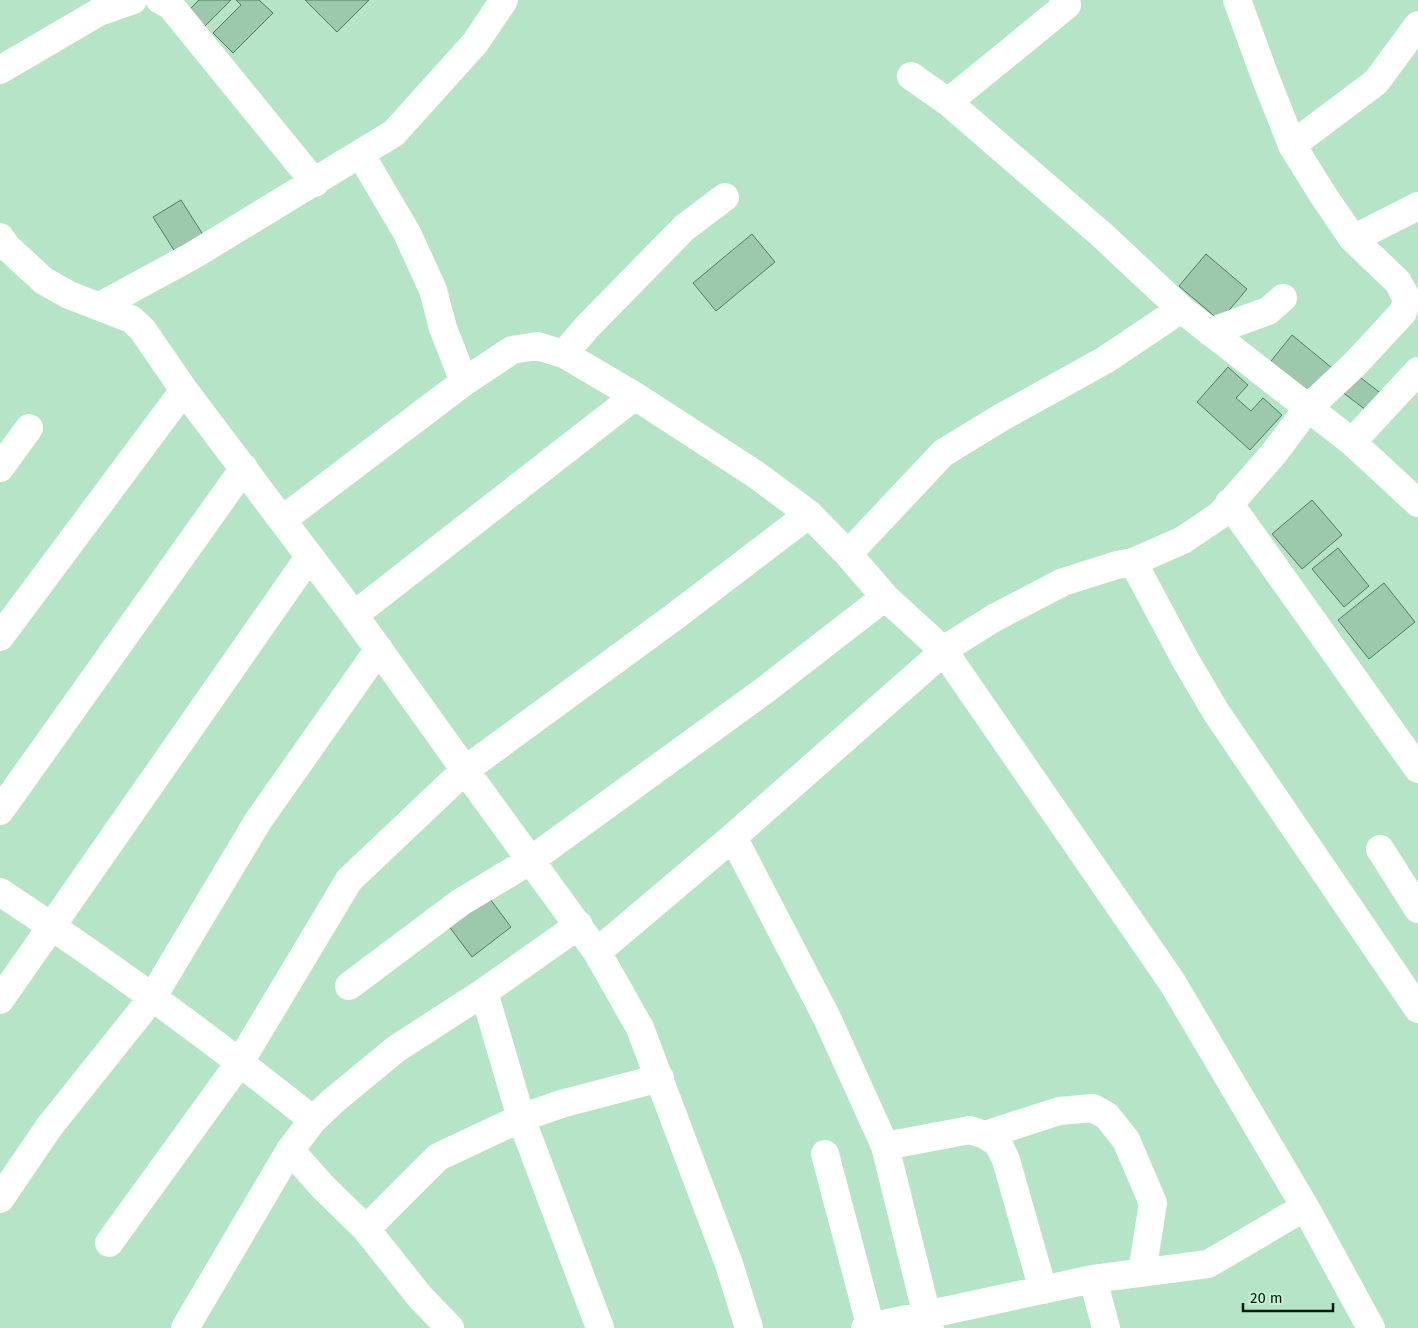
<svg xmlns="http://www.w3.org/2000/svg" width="1418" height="1328" font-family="'Fira Sans',sans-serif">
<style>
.building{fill:#9cc9ac;stroke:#527c62}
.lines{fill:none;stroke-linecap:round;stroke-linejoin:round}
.street{stroke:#fff;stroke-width:28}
</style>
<rect width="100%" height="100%" fill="#b6e4c6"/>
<!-- building -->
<path class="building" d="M199,0h32l-26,26 -16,-16z
M236,0h23l14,13 -40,40 -20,-20 28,-28z
M305,0h64l-32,32z
M181,200l26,41 -28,17 -26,-41z
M752,234l23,28 -59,49 -23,-28z
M1206,254l41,35 -27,32 -41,-35z
M1292,335l40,33 -25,31 -40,-33z
M1228,367l20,18 -12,13 15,13 12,-13 19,17 -32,35 -53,-48z
M1352,371l31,24 -13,18 -32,-24z
M1312,500l30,35 -40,34 -30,-35z
M1338,548l31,38 -25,21 -32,-38z
M1384,583l31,39 -46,37 -31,-39z
M487,895l24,32 -39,30 -24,-32z"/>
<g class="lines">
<!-- street -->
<path class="street" d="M160,0l10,5 145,178
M0,70l99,-58 34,-12
M911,76l37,26 154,133 79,74 171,133 66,61
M948,102l119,-97 -4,-5
M1292,145l84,-63 42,-57
M361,155l46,78 26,57 10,38 21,54
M0,237l7,10 37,34 25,14 62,24 11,10 42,61 98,130
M1353,239l65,-33
M100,306l92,-50 202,-123 81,-90 29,-43
M1210,332l58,-21 15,-13
M564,354l22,-26 98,-100 41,-31
M1352,442l66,-71
M0,468l29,-40
M1229,503l189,266
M848,554l95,-101 59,-36 103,-57 76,-51
M1133,562l53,99 30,51 202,297
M354,615l281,-219
M0,637l184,-247
M0,811l244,-343
M733,837l94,181 58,128 45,182
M1380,849l38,60
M0,892c107,70 213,148 313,228
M597,952l136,-115 201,-177 9,-10 51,-32 69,-36 54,-17 16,-3 50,-22 37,-25 55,-63 32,-43 48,-45 38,-41 10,-11 4,-13 -9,-17 -45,-43 -30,-44 -31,-50 -28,-71 -27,-74
M349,986l112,-84 70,-42 234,-170 120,-93
M484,992l37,126 79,210
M0,1000l309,-443
M985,1135l74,-24 34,-3 14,8 19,24 27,63 -11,69
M885,1146l85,-16 15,5 13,8 8,17 37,130
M290,1150l33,37 43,42 54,68 30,31
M825,1154l46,174
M0,1199l49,-72 103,-129 106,-177 121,-172
M366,1229l72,-72 83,-39 40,-14 99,-26
M109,1243l131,-181 109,-182 116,-110 209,-153 135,-103
M1093,1279l13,49
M185,1328l105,-178 23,-30 20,-19 63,-52 88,-57 95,-67
M749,1328l-20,-64 -89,-236 -43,-76 -132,-182 -111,-155 -72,-95 182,-138 48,-32 25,-4 27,8 71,42 120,78 54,40 39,40 37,43 58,53 229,332 133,225 66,121
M865,1328l228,-49 115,-15 97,-57"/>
</g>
<!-- scale -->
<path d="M1243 1303v8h90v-8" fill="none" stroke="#0a1c11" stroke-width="2.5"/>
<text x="1250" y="1303" font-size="15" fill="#0a1c11" stroke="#c3f1d3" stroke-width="4" paint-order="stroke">20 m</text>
</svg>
